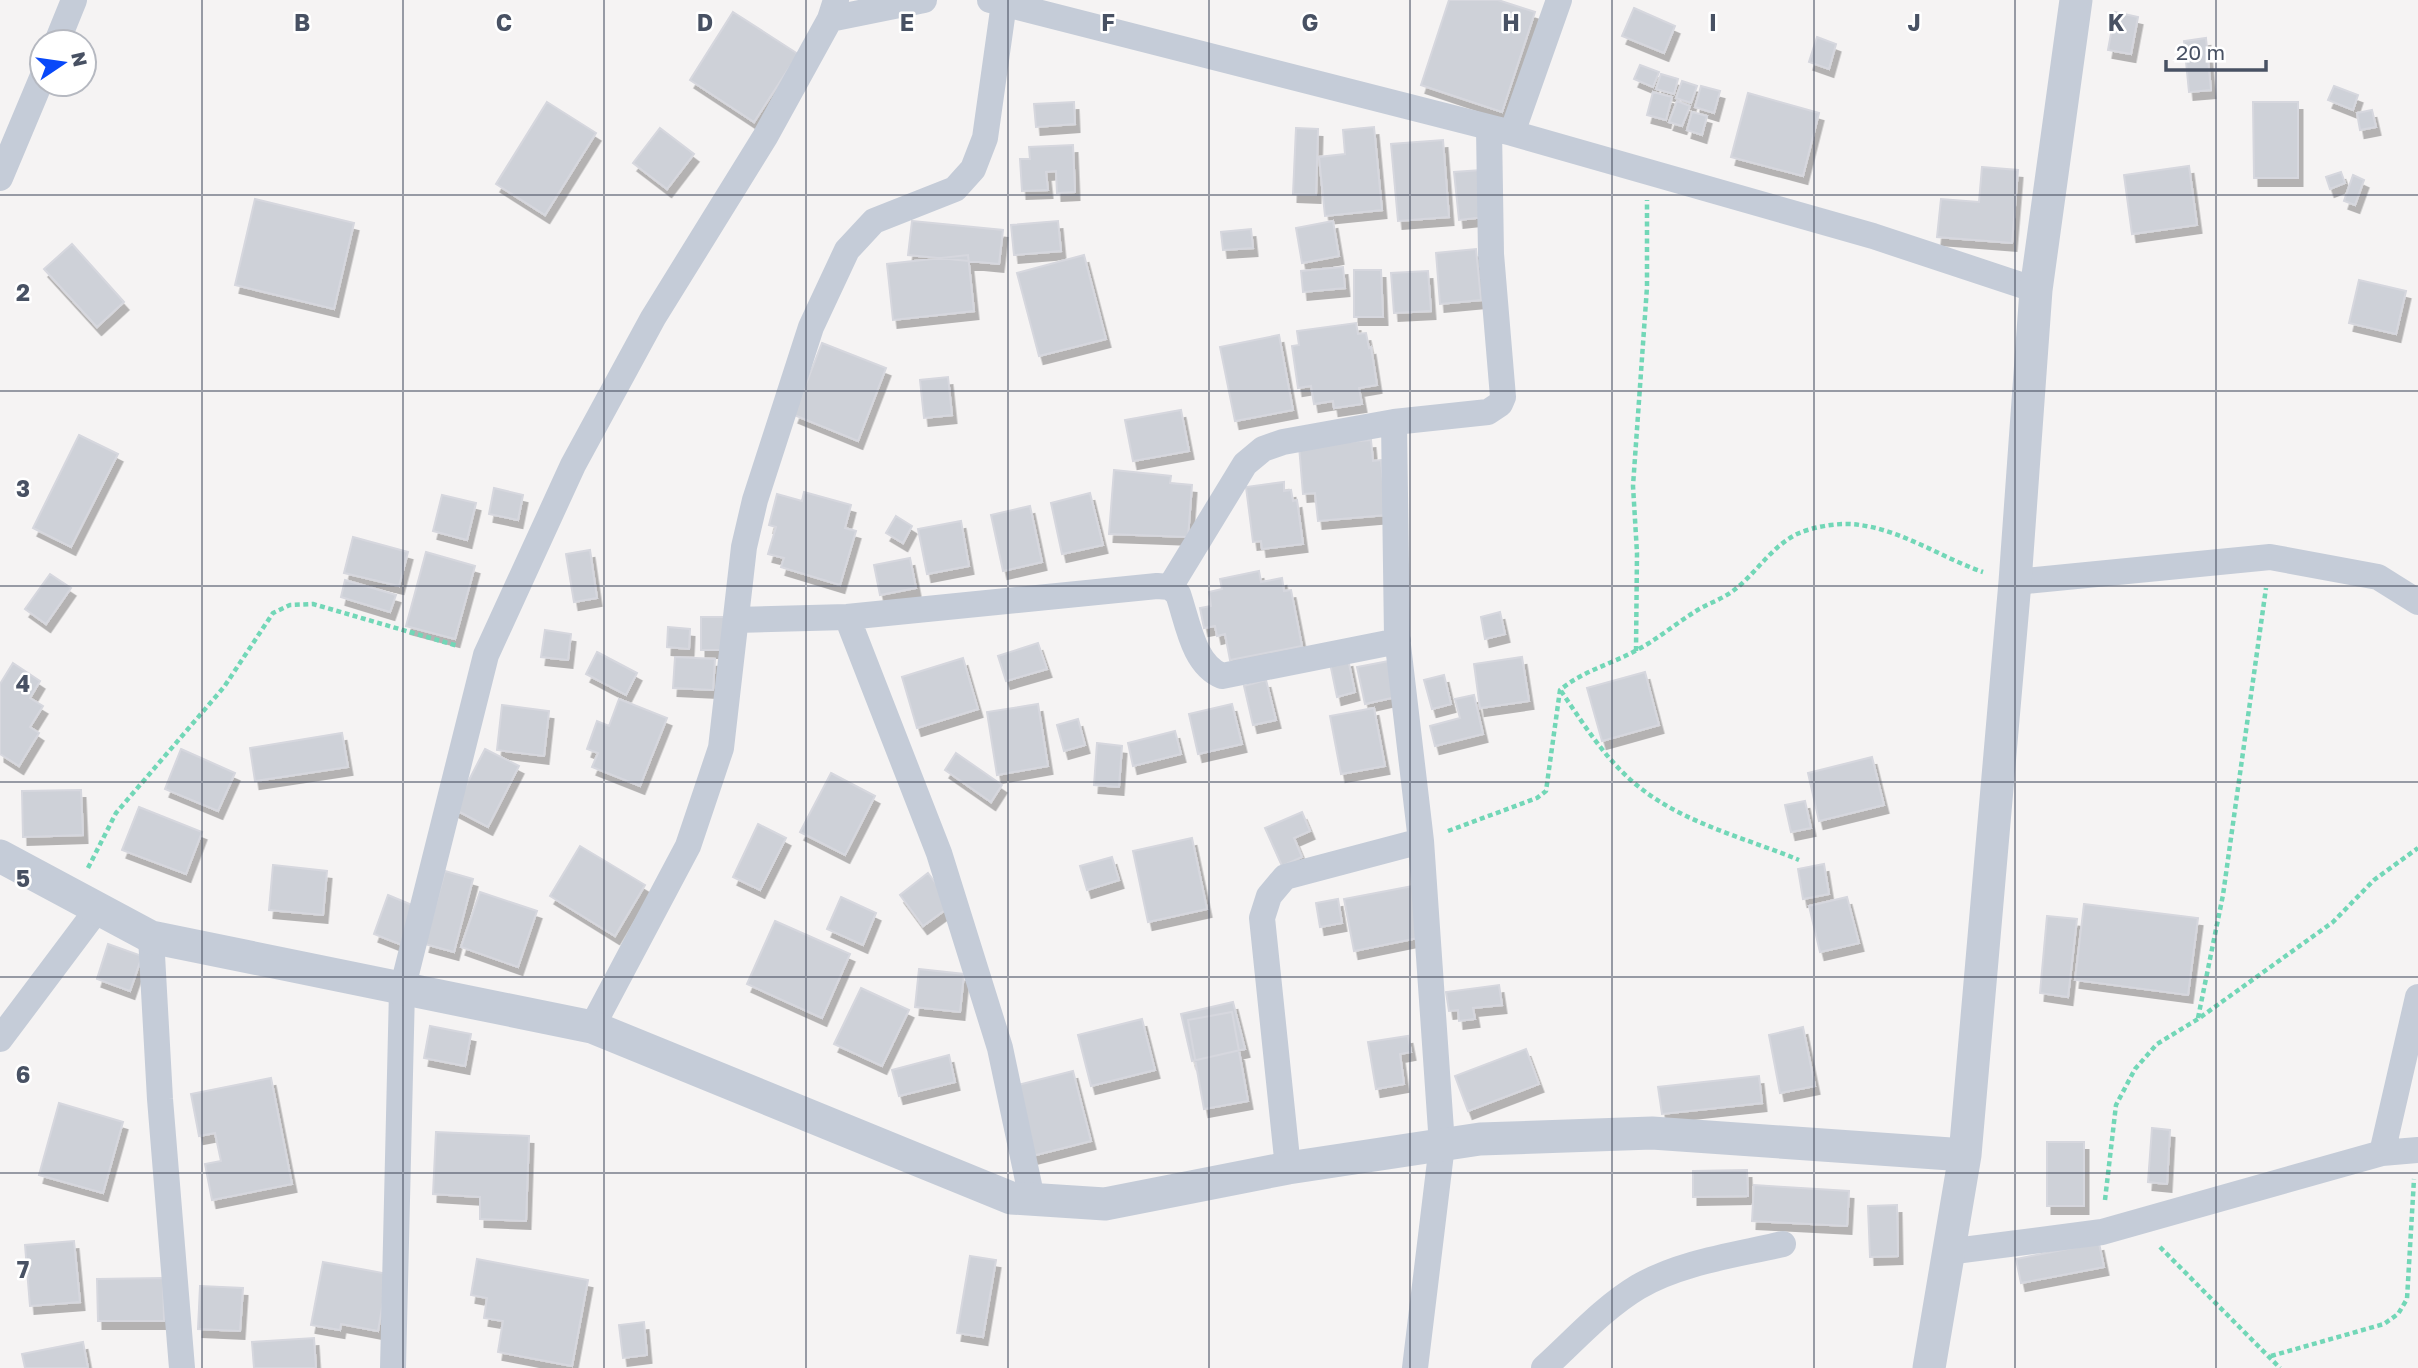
<svg xmlns="http://www.w3.org/2000/svg" width="2418" height="1368" font-family="'Golos Text',sans-serif">
<style>
.building{fill:#ced1d8;stroke:#d6d7de;stroke-width:2;filter:url(#shadow)}
.lines{fill:none;stroke-linecap:round;stroke-linejoin:round}
.path{stroke:#72d7b7;stroke-width:4.5;stroke-dasharray:5 3.5;stroke-linecap:butt}
.minor{stroke:#c5ccd8;stroke-width:26}
.tertiary{stroke:#c5ccd8;stroke-width:33}
.grid{fill:none;stroke:#485163;stroke-width:2;stroke-opacity:0.55}
.grid-label{font-size:23px;text-anchor:middle;font-weight:bold;fill:#485163;stroke:#fff;stroke-width:5;stroke-linejoin:round;paint-order:stroke}
</style>
<defs>
<filter id="shadow"><feDropShadow dx="4.5" dy="8" stdDeviation="0" flood-color="#0004"/></filter>
</defs>
<rect width="100%" height="100%" fill="#f5f3f3"/>
<!-- building -->
<path class="building" d="M1449,0h49l37,12 -33,100 -81,-27z
M1634,8l41,18 -11,27 -42,-17z
M733,12l65,42 -44,68 -64,-42z
M2115,12l23,5 -7,37 -23,-4z
M1817,37l19,7 -7,25 -20,-7z
M2206,38l5,52 -22,2 -5,-51z
M1640,65l19,7 -6,15 -19,-8z
M1661,74l17,5 -4,15 -18,-5z
M1682,81l15,5 -6,17 -15,-5z
M1701,86l19,5 -6,22 -19,-6z
M2334,86l24,9 -5,15 -25,-10z
M1653,92l19,5 -6,23 -19,-5z
M1748,93l71,20 -16,63 -72,-19z
M1677,101l13,5 -8,20 -13,-4z
M547,102l49,31 -51,82 -49,-31z
M1074,102l1,22 -39,3 -2,-23z
M2253,102h45v76h-44z
M2372,110l4,17 -16,3 -3,-17z
M1692,112l15,4 -5,19 -15,-5z
M1374,127l8,83 -57,6 -6,-59 26,-3 -2,-24z
M660,128l34,26 -27,35 -34,-26z
M1296,128l22,1 -2,66 -23,-1z
M1443,140l6,77 -51,4 -7,-77z
M1073,145l2,47 -18,1 -1,-22 -10,1 2,18 -26,1 -2,-32h10l-1,-12z
M2189,166l8,59 -65,9 -8,-59z
M1982,167l36,3 -6,73 -75,-6 4,-38 38,3z
M1481,170l4,47 -26,3 -5,-48z
M2341,172l4,11 -15,6 -4,-12z
M2353,175l11,5 -9,25 -11,-4z
M255,199l99,24 -20,86 -99,-24z
M912,221l91,9 -4,34 -91,-9z
M1058,221l3,30 -47,4 -3,-30z
M1333,221l6,35 -37,7 -6,-35z
M1251,229l2,19 -30,2 -2,-18z
M72,244l52,58 -27,25 -53,-58z
M1476,249l5,51 -41,4 -4,-51z
M968,255l6,56 -81,9 -6,-56z
M1084,255l22,84 -67,17 -22,-83z
M1343,267l2,21 -42,4 -2,-21z
M1354,270h27l2,47h-29z
M1428,271l3,40 -37,2 -3,-40z
M2359,280l47,11 -10,43 -47,-11z
M1356,323l2,11 8,-1 3,15 2,-1 6,38 -18,3 3,16 -28,4 -1,-7 -19,3 -3,-18 -13,2 -6,-42 7,-1 -2,-14z
M1279,335l14,75 -58,11 -15,-74z
M822,343l64,25 -28,73 -64,-26z
M948,377l4,38 -28,3 -4,-38z
M1181,410l8,41 -56,10 -8,-41z
M79,435l39,19 -47,93 -38,-19z
M1371,440l2,21 8,-1 5,55 -68,6 -3,-28 -12,1 -4,-48z
M1114,470l57,6 -1,7 22,2 -4,52 -79,-3z
M1284,482v9l7,-1 2,11 4,-1 6,44 -41,5 -1,-8 -8,1 -7,-55z
M494,488l29,7 -5,25 -29,-6z
M804,492l47,13 -6,23 11,3 -16,54 -59,-18 3,-9 -16,-4 8,-27 -7,-2 8,-31 25,7z
M1090,493l13,52 -41,9 -11,-51z
M442,495l34,8 -9,37 -34,-9z
M1030,506l12,56 -39,9 -12,-56z
M896,516l16,10 -9,17 -17,-10z
M961,521l8,45 -42,8 -9,-45z
M353,537l55,15 -9,34 -55,-13z
M590,550l7,48 -23,4 -8,-48z
M426,552l49,14 -20,73 -49,-13z
M910,558l6,30 -36,7 -6,-30z
M1259,571l2,11 21,-4 2,13 7,-1 11,56 -72,14 -5,-26 -8,2 -2,-10 -11,2 -4,-20 11,-2 -2,-14 13,-3 -2,-10z
M50,574l21,14 -25,36 -21,-15z
M345,580l51,15 -6,17 -49,-15z
M1500,612l5,22 -20,5 -4,-22z
M701,617h24v33h-24z
M668,627l22,2 -1,20 -22,-2z
M545,630l26,4 -3,26 -27,-3z
M1038,643l9,26 -41,12 -8,-25z
M597,652l40,21 -11,22 -40,-21z
M675,657l40,2 -2,31 -40,-2z
M1522,657l7,44 -49,7 -6,-44z
M963,658l15,51 -61,19 -15,-51z
M1348,659l7,33 -18,5 -7,-34z
M1389,661l7,36 -31,7 -8,-37z
M13,663l27,18 -10,17 13,8 -13,21 9,6 -20,33 -19,-12v-70z
M1645,672l14,53 -57,16 -15,-53z
M1444,675l7,29 -19,5 -8,-29z
M1266,680l10,40 -23,5 -9,-39z
M1474,695l9,39 -48,12 -5,-20 30,-8 -5,-19z
M619,699l48,19 -27,68 -48,-19 6,-14 -11,-4 10,-28 12,5z
M1038,704l10,62 -51,9 -10,-63z
M1232,704l10,40 -44,10 -9,-40z
M502,705l47,6 -5,45 -47,-6z
M1374,708l11,58 -44,8 -11,-58z
M1078,719l7,26 -21,6 -7,-26z
M1175,731l6,23 -48,12 -5,-23z
M342,733l6,34 -93,14 -5,-33z
M1097,743l25,3 -3,41 -25,-2z
M181,749l54,24 -17,38 -53,-22z
M485,749l34,17 -31,61 -34,-18z
M956,753l46,32 -11,17 -46,-32z
M1872,757l12,48 -65,16 -11,-48z
M831,773l44,23 -30,59 -45,-23z
M81,790l2,45 -60,2 -1,-46z
M1805,801l6,27 -20,4 -6,-27z
M139,807l63,25 -16,42 -64,-24z
M1302,812l8,19 -16,7 8,19 -20,9 -17,-38z
M758,824l28,14 -26,52 -27,-13z
M1192,838l15,71 -59,13 -15,-71z
M580,846l65,39 -30,51 -65,-40z
M1112,857l7,23 -32,10 -7,-24z
M1824,864l5,30 -26,5 -5,-30z
M273,865l54,6 -4,44 -54,-5z
M445,871l28,8 -19,73 -29,-8z
M928,873l24,32 -29,21 -23,-31z
M1413,886l10,51 -69,14 -10,-52z
M480,892l57,19 -19,56 -57,-20z
M388,895l29,12 -15,38 -28,-11z
M841,897l35,16 -13,32 -36,-16z
M1847,897l12,46 -39,9 -11,-46z
M1338,899l4,24 -22,4 -4,-24z
M2084,904l114,14 -10,77 -113,-15z
M2047,916l30,3 -9,78 -28,-4z
M775,921l75,33 -28,64 -75,-34z
M108,944l34,12 -12,35 -33,-12z
M919,969l45,5 -4,38 -45,-5z
M1499,985l3,20 -29,3 2,11 -16,2 -1,-11 -9,1 -3,-19z
M861,988l48,22 -27,56 -48,-22z
M1233,1002l12,47 -53,12 -11,-47z
M1232,1012l16,89 -44,8 -16,-89z
M1142,1019l13,51 -64,16 -13,-51z
M430,1026l41,8 -6,32 -41,-8z
M1803,1027l12,59 -35,7 -11,-58z
M1408,1036l3,16 -11,2 4,30 -28,5 -8,-47z
M1526,1049l13,35 -71,27 -13,-35z
M949,1055l6,27 -56,14 -7,-26z
M1073,1071l18,70 -59,15 -18,-70z
M1759,1076l3,27 -100,11 -4,-27z
M271,1078l21,106 -80,16 -7,-36 16,-3 -6,-28 -16,3 -8,-42z
M59,1103l64,19 -20,71 -64,-18z
M2152,1128l18,2 -3,54 -19,-2z
M436,1132l93,4 -3,85 -46,-2v-22l-47,-3z
M2047,1142h37v64h-37z
M1747,1170l1,26 -55,1v-26z
M1754,1185l95,6 -2,35 -95,-5z
M1897,1205l1,51 -28,1 -2,-51z
M74,1241l6,61 -50,4 -5,-61z
M2099,1243l5,24 -83,16 -5,-24z
M970,1256l26,4 -13,77 -26,-4z
M477,1259l111,21 -16,86 -74,-14 5,-31 -19,-3 3,-20 -16,-3z
M323,1262l65,12 -10,57 -37,-7 -1,6 -29,-5z
M163,1278l1,43h-66l-1,-42z
M200,1286l43,2 -3,43 -42,-2z
M644,1322l3,33 -24,3 -4,-33z
M314,1338l2,30h-62l-2,-26z
M83,1342l5,26h-63l-3,-14z"/>
<g class="lines">
<!-- path -->
<path class="path" d="M1636,651l1,-98 -4,-67 14,-199v-87
M1561,691c24,35 47,73 82,99 44,34 105,49 156,70
M1448,831l89,-33 9,-7 14,-101c23,-19 49,-25 75,-39 20,-10 39,-26 58,-38 11,-8 25,-12 37,-20 25,-17 39,-45 67,-59 18,-8 44,-12 63,-9 44,6 82,33 123,47
M88,868l28,-55 108,-126 49,-74 17,-8 23,-1 145,42
M2198,1018l25,-123 43,-307
M2105,1200l11,-95 19,-36 22,-25 41,-25 135,-97 41,-42 44,-32
M2160,1247l120,121
M2271,1356l113,-32 14,-10 9,-15 7,-120"/>
<!-- minor -->
<path class="minor" d="M990,0l522,133 361,103 163,54
M830,19l94,-19
M57,42l17,-42
M1512,133l47,-133
M0,178l42,-100
M1394,422l3,215 24,204 21,304 -27,223
M2015,582l255,-25 108,20 40,25
M1170,587l75,-123 18,-15 20,-7 111,-20 94,-10 12,-8 3,-7 -12,-143 -2,-125
M847,617l92,236 61,195 32,151
M736,620l111,-3 310,-31 13,1 8,7c10,29 15,70 44,82l176,-35
M151,937l9,162 22,269
M592,1027l96,-181 33,-98 23,-201 11,-47 56,-173 36,-77 27,-29 81,-32 18,-20 12,-31 19,-135
M0,1039l99,-132
M2382,1153l36,-156
M1288,1168l-26,-250 7,-22 16,-19 136,-36
M1947,1252l155,-20 280,-79 36,-3
M393,1368l9,-378 84,-335 87,-190 80,-147 112,-181 65,-118 6,-19
M1544,1368c30,-27 59,-60 94,-81 42,-25 98,-32 145,-43"/>
<!-- tertiary -->
<path class="tertiary" d="M0,856l151,81 441,90 419,171 94,6 183,-36 192,-29 172,-6 313,22
M1929,1368l36,-213 50,-573 21,-292 40,-290"/>
</g>
<!-- grid -->
<path class="grid" d="M202,0v1368M403,0v1368M604,0v1368M806,0v1368M1008,0v1368M1209,0v1368M1410,0v1368M1612,0v1368M1814,0v1368M2015,0v1368M2216,0v1368M0,195h2418M0,391h2418M0,586h2418M0,782h2418M0,977h2418M0,1173h2418"/>
<g class="grid-label">
<text x="302" y="31">B</text>
<text x="504" y="31">C</text>
<text x="705" y="31">D</text>
<text x="907" y="31">E</text>
<text x="1108" y="31">F</text>
<text x="1310" y="31">G</text>
<text x="1511" y="31">H</text>
<text x="1713" y="31">I</text>
<text x="1914" y="31">J</text>
<text x="2116" y="31">K</text>
<text x="23" y="301">2</text>
<text x="23" y="497">3</text>
<text x="23" y="692">4</text>
<text x="23" y="887">5</text>
<text x="23" y="1083">6</text>
<text x="23" y="1278">7</text>
</g>
<!-- north arrow -->
<g transform="translate(63 63) rotate(77)"><circle r="33" fill="#ffffff" stroke="#b6b9c1" stroke-width="2"/>
<path d="M0-5L12 26L0 18L-12 26Z" fill="#0848f9"/>
<text y="-10" font-size="19" font-weight="bold" text-anchor="middle" fill="#485163">N</text>
</g>
<!-- scale -->
<path d="M2166 60v10h100v-10" fill="none" stroke="#485163" stroke-width="3.5"/>
<text x="2176" y="60" font-size="21" fill="#485163" stroke="#ffffff" stroke-width="5" paint-order="stroke">20 m</text>
</svg>
